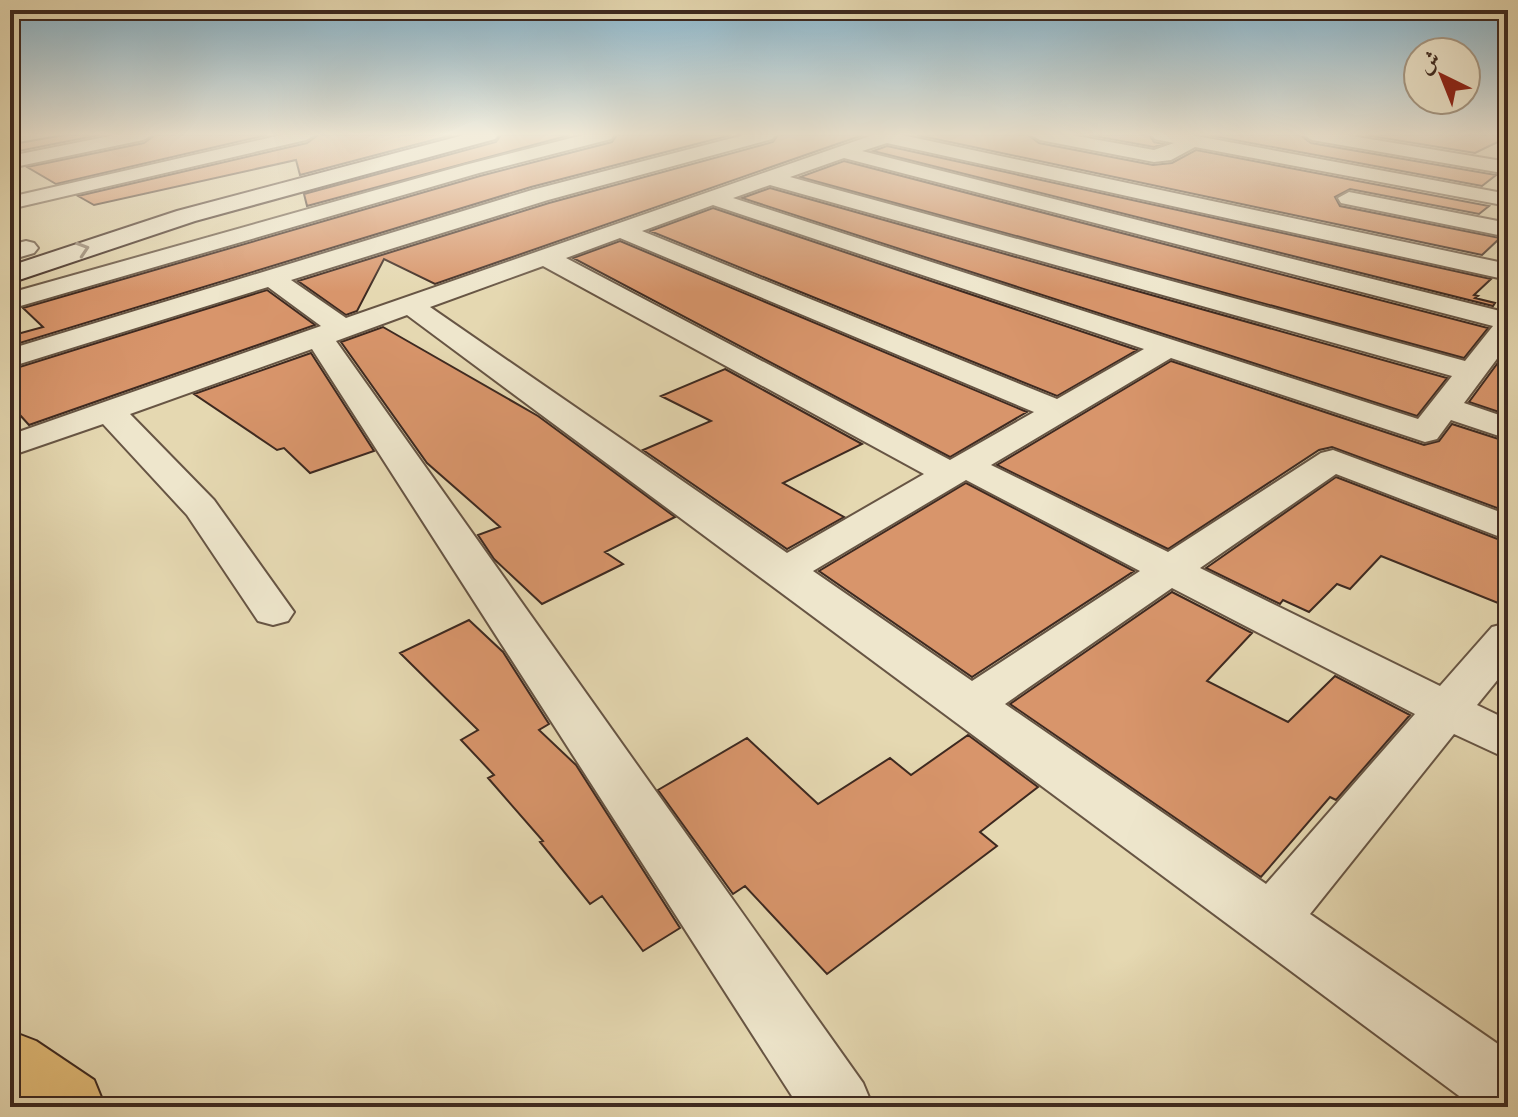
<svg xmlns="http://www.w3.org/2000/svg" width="1518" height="1117" font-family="'EB Garamond',Amiri,serif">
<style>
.building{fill:#d8956b;stroke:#3d2920;stroke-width:2}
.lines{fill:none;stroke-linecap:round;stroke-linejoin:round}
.street-casing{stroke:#675544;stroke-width:4}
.secondary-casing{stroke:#3d2920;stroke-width:4}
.highway-casing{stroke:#3d2920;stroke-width:4}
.street{fill:#eee6cc;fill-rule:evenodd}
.secondary{fill:#eee6cc;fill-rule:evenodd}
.highway{fill:#e2bc78;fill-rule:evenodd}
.oneway{stroke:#968876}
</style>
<rect width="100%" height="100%" fill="#e5d8b1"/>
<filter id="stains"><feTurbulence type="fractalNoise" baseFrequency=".0025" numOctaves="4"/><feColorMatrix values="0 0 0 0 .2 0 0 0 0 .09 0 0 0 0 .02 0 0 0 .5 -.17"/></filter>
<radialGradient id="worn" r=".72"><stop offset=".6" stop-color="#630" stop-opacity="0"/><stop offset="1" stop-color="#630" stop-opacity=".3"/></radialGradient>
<!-- building -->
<path class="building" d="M64,135h35l-80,16 -6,-7z
M155,135h112l-211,49 -29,-17 117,-24z
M318,135h134l-152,40 -4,-15 -202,45 -16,-9 229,-53z
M501,135h69l-263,71 -3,-12 192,-52z
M617,135h114l-200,52 -521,159v-10l33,-9 -20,-19 457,-132 132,-34z
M778,135h85l-428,149 -51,-25 -27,52 -11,4 -48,-34 251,-78 224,-61z
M917,135h111l11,8 114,22 19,-2 24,-13 293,56 -10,8 -129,-25 -15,8 5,9 160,32 -18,17z
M1089,135h60l5,7 9,2 -9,3z
M1208,135h92l11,8 185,32 -14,11z
M1365,135h143v2l-33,16z
M887,146l604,133 -17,16 4,1 -3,2 20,5 -2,3 -620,-155z
M844,161l644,167 -24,30 -664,-181z
M770,188l677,190 -30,38 -675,-218z
M713,208l424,142 -80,46 -407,-165z
M620,241l407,171 -77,45 -377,-199z
M267,290l48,35 -286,100 -19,-21v-26l8,-2 -5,-7z
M383,327l155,89 137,101 -70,35 18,12 -81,40 -48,-45 -16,-24 22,-8 -73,-64 -86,-121z
M1508,349v66l-39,-13z
M311,353l63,98 -64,22 -26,-25 -7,2 -83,-56z
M1171,361l253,84 15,-4 13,-17 56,18v70l-176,-65 -13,3 -151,99 -171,-84z
M725,369l137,75 -79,39 61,34 -57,32 -144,-99 68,-29 -50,-25z
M1336,477l172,66v64l-127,-51 -31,33 -13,-5 -28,28 -26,-12 -3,4 -74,-36z
M966,483l168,88 -162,106 -153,-106z
M1172,592l80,41 -45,48 81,41 47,-46 75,39 -74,85 -6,-3 -69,80 -251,-173z
M469,620l34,32 46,72 -10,6 37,35 104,163 -37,23 -41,-55 -12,8 -50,-62 3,-1 -55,-63 6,-3 -33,-35 17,-10 -78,-77z
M968,735l70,52 -58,45 17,14 -170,128 -82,-88 -12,8 -75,-104 89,-52 71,66 72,-46 21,17z"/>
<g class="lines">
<!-- street casing -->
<g class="street-casing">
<path id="street" d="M115,135h37l-9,5 -133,28v-12z
M281,135h34l-9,5 -296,69v-12z
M583,135h31l-3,4 -132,34 -469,136v-16l455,-128z
M744,135h31l-3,4 -224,61 -257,80 55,38 527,-183h29l606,129v16l-621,-137 -25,8 646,162v31l-44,59 44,15v21l-57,-19 -14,19 -12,3 -254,-84 -180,107 177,87 153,-99 12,-3 175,65v25l-172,-66 -136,94 240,118 52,-59 16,-4v44l-31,38 31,15v39l-54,-25 -144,180 198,137v56h-34l-1067,-792 -71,26 527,742 10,24h-74l-487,-758 -182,65 84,86 80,112 -6,9 -15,4 -15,-4 -71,-106 -84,-91 -93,32v-21l311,-109 -53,-39 -258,80v-18l522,-159zM844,158l649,168 -28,35 -675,-184zM770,185l682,191 -34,43 -685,-221zM713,205l431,144 -87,50 -415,-168zM620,238l414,174 -84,48 -384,-202zM543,266l381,208 -137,79 -357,-246zM966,480l174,91 -168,110 -159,-110zM1172,588l243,126 -149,170 -261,-180z
M1031,135h40l83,15 20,-7 -19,-4 -3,-4h39l317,59v12l-313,-59 -24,13 -17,2 -114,-22z
M1303,135h43l162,27v12l-196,-34z
M1349,192l159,31v14l-167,-34 -3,-5z
M26,241l8,2 4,5 -4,5 -24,7v-15z"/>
</g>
<!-- secondary casing -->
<g class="secondary-casing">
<path id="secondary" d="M464,135h34l-3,4 -300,82 -185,62v-17l167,-55z"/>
</g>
<!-- highway casing -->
<g class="highway-casing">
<path id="highway" d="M10,1031l26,10 58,39 11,27h-95z"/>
</g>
<!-- street -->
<use href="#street" class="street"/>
<!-- secondary -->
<use href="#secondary" class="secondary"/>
<!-- highway -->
<use href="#highway" class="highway"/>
</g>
<!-- one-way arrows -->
<defs><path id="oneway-chevron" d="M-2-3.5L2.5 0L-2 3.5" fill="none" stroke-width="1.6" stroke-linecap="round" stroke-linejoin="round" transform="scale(2)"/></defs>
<use class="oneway" href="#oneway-chevron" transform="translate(83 249) rotate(-18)"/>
<!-- sky -->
<linearGradient id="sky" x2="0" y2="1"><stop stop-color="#87b6cf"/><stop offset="0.46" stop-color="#f3eddc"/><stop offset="1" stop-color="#f3eddc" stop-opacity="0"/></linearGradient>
<rect width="1518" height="292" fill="url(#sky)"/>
<!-- margin -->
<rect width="1518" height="1117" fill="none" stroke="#e5d8b1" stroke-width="40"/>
<rect x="12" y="12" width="1494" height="1093" fill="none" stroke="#3d2920" stroke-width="4"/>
<rect x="20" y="20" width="1478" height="1077" fill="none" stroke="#3d2920" stroke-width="2"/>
<!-- north arrow -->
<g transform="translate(1442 76) rotate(317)"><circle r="38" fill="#eee6cc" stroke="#a79a87" stroke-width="2"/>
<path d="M0-6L14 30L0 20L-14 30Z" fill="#8f2418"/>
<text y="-12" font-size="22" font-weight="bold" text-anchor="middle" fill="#3d2920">ش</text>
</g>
<rect width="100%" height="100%" filter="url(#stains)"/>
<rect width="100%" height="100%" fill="url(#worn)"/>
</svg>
